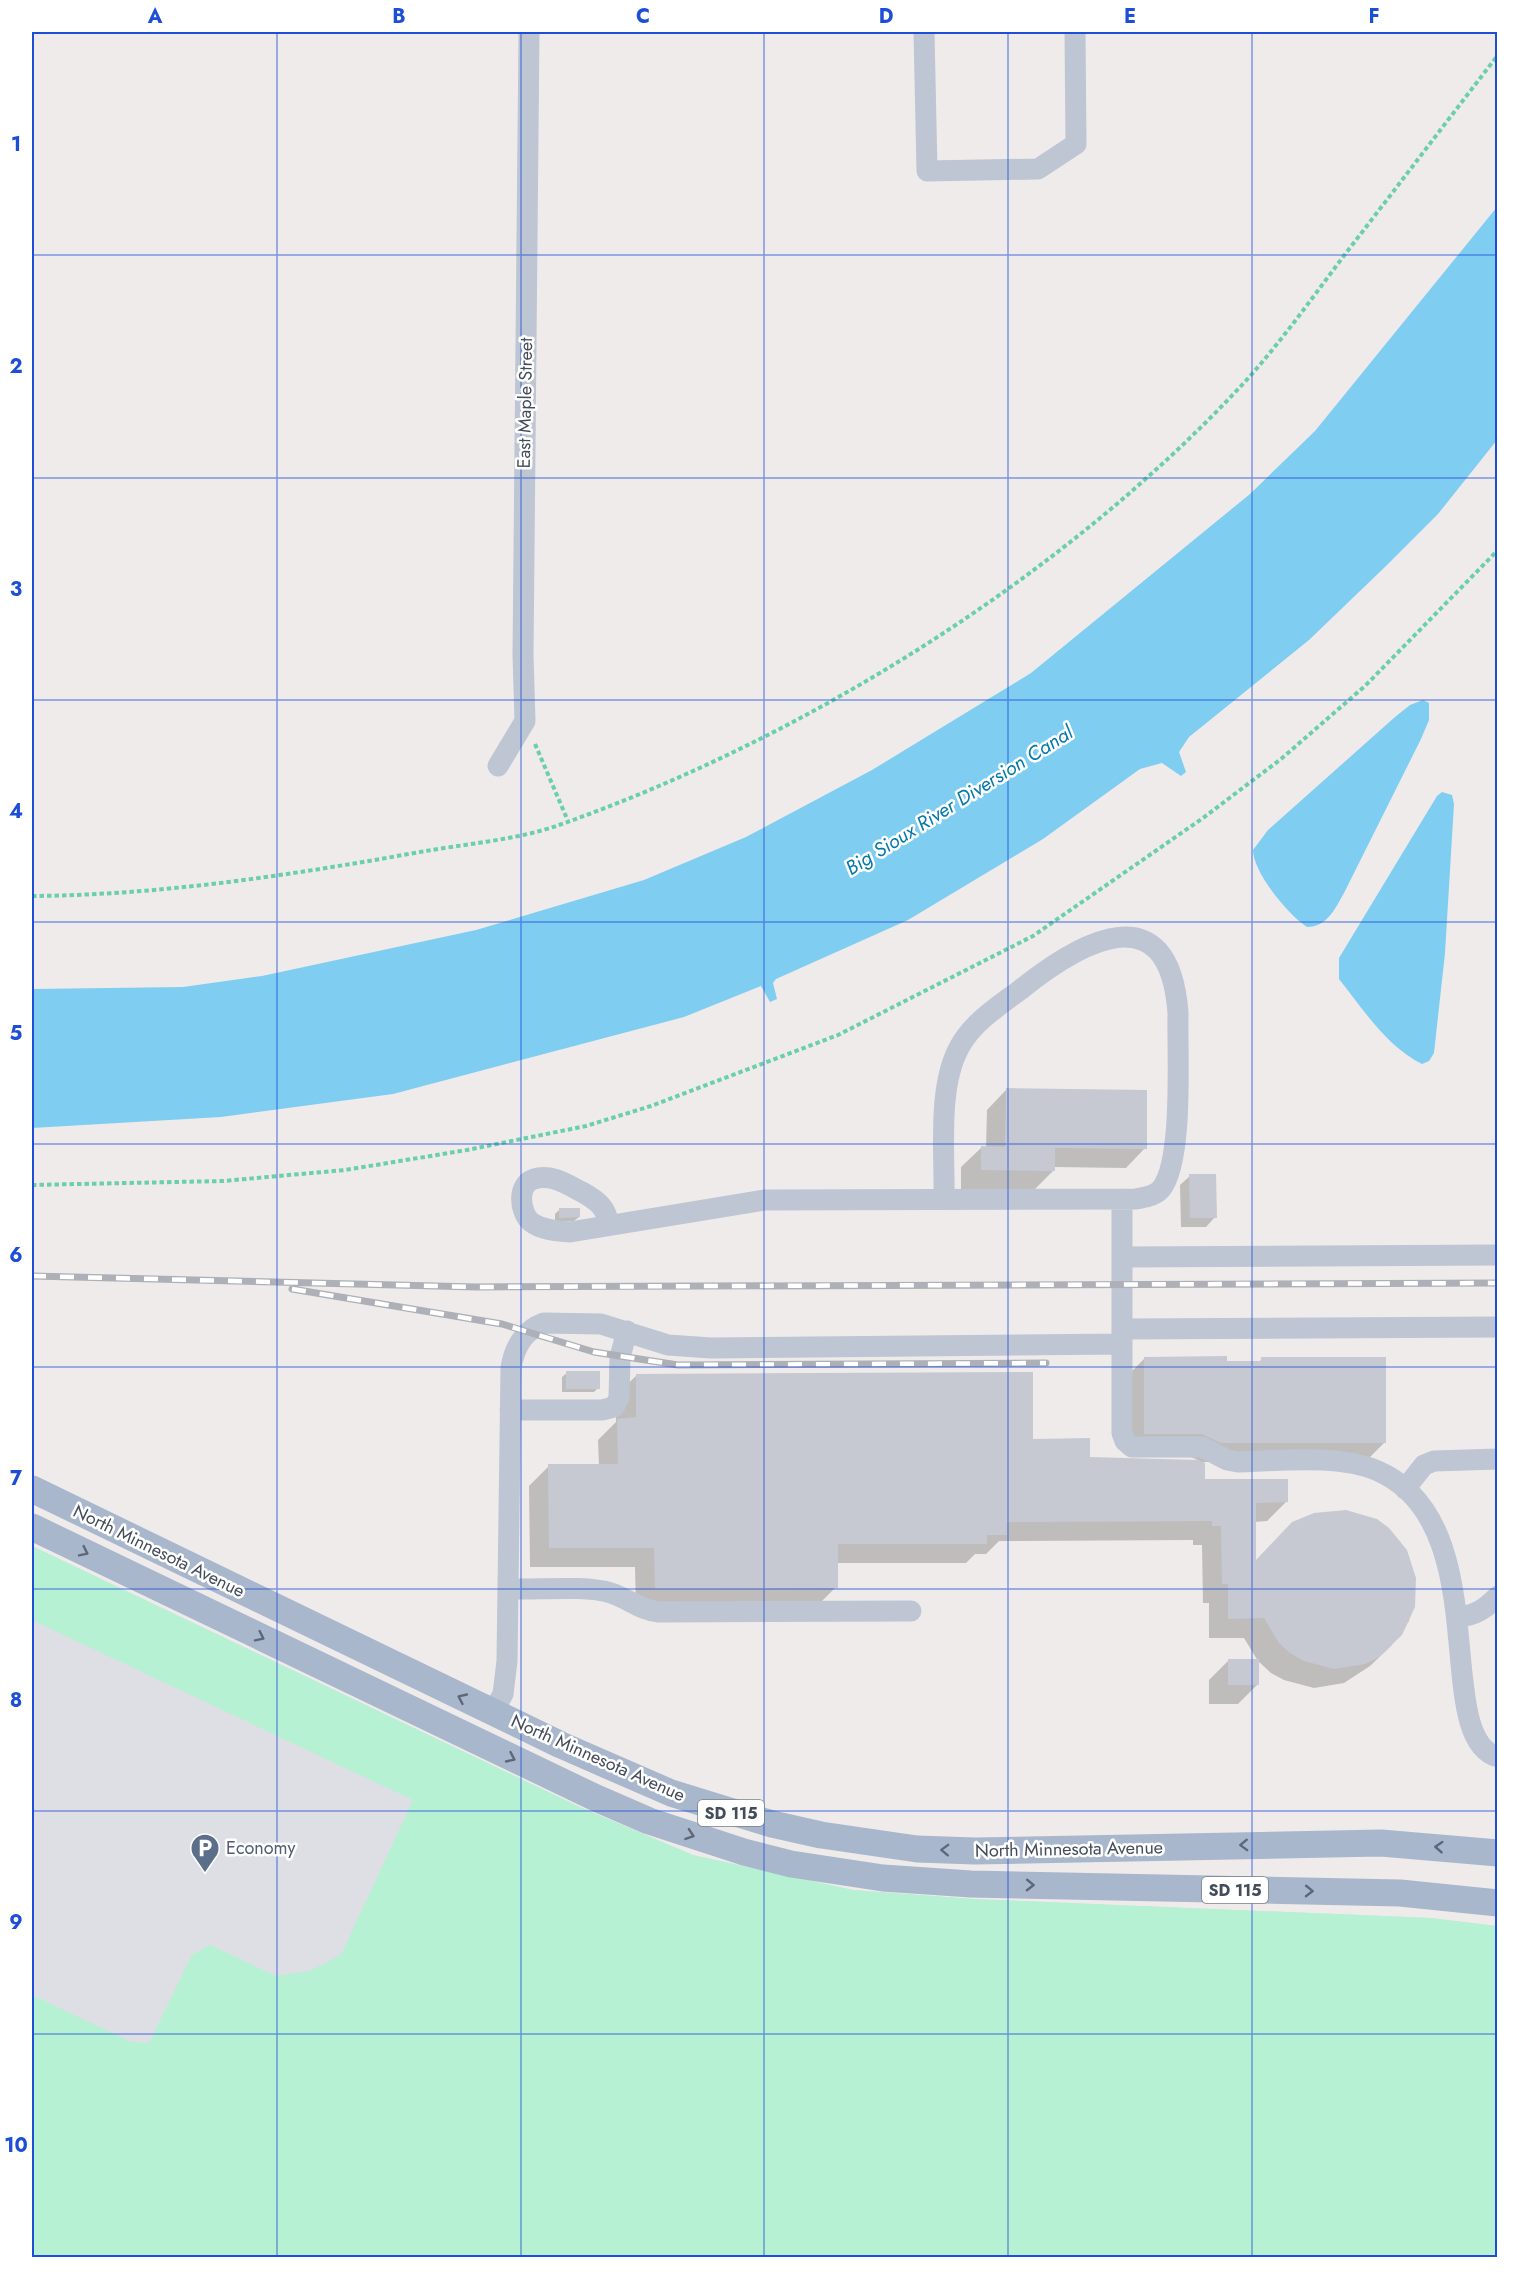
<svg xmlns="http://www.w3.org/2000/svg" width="1529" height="2289" font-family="Jost,sans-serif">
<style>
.airport{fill:#dddfe4}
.green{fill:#b5f1d2}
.water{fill:#7fcdf1}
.shadow{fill:#0003}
.building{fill:#c7c9d2}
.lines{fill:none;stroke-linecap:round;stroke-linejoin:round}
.path{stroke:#6bd0a9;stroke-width:4;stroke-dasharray:4.5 3;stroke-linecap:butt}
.minor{stroke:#bdc6d2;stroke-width:21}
.major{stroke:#a9b7cd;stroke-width:27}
.rail-casing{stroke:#adb0b7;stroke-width:7}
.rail{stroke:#fff;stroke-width:4.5;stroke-dasharray:14;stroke-linecap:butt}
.oneway{stroke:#5c6877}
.grid{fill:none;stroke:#1d4ed8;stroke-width:1.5;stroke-opacity:0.55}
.labels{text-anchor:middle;stroke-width:5;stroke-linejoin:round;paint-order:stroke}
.shield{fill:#fff;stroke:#7b828c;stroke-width:1.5}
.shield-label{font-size:16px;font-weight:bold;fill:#434d5a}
.street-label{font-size:18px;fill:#434d5a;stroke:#fff}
.service-label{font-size:18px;fill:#4e5e75;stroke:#fff;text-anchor:start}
.water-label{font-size:20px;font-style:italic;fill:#0378ac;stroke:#fff}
.neatline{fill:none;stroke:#1d4ed8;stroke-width:2}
.grid-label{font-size:20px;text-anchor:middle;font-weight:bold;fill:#1d4ed8}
</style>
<rect width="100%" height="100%" fill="#efebeb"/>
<!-- airport -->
<path class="airport" d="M32,1546l550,262 111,47 160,35 120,9 458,19 66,8v331l-1465,1z"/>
<!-- green -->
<path class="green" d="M32,1546l550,262 111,47 160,35 120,9 458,19 66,8v331h-1465v-262l99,47 18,1 43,-88 18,-10 66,31 34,-5 31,-16 72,-155 -381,-180z"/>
<!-- water -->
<path class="water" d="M1497,207v233l-59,74 -52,52 -77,74 -120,97 -10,15 7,20 -5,4 -19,-13 -22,6 -97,70 -135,81 -132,59 -3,4 4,16 -7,3 -9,-16 -77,31 -291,77 -172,23 -189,11v-139l151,-2 79,-11 214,-46 168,-50 102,-43 126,-67 159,-97 219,-179 65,-63z
M1423,700l6,3v17l-8,19 -77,154c-9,16 -17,34 -37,34 -19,-12 -54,-55 -54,-77l15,-20 127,-113 15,-12z
M1442,792l10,3 2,9 -9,149 -11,100 -5,8 -7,3c-35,-17 -59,-55 -83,-85v-21l98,-162z"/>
<!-- shadow -->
<path class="shadow" d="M1006,1090l139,58 -19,20 -72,-1v3l-20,20 -73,-1v-22l20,-19h5l1,-38z
M1190,1176l25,41 -9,10h-25l-1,-42z
M560,1209l19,8 -5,4 -19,1v-8z
M1145,1358l80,5h33l4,-4 123,83 -20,20h-162v19l83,21 -19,19 -13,1v41l161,29 -6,29 -18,25 -21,20 -26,17 -30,5 -30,-8 -13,-7 -13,-12 -14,-23h-35v-35h-6l-1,-58h-9v-5l-194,1 -13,13h-11l-9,9h-130v24l-20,20 -180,1 -1,-41h-105l-1,-81 20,-20h50l-1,-26 18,-18v-27l20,-19 395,64 57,18 112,3 -18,-8h-57v-75z
M567,1373l31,15 -4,4h-32v-15z
M1229,1660l28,25 -19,19h-29v-24z"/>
<!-- building -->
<path class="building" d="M1006,1088l141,2v59l-92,-1v23l-74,-1v-24l24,1z
M1189,1174h27l1,44h-27z
M559,1208h21v9l-21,1z
M1227,1356v5h34v-4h125v86h-165l-19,-9h-58v-77z
M566,1371h34v18h-34z
M1033,1372v67l57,-1v19l109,3 6,3v16h83v23l-32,1v57l36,-38 22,-9 32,-3 31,9 12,9 18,22 9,28 -1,29 -13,28 -23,22 -14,7 -31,5 -30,-8 -14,-8 -11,-10 -15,-25 -36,1v-35h-6l-1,-58h-9v-5l-205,1v13h-20v9h-149v44l-183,1 -1,-41h-105l-1,-84h70l-1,-45 19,-2v-43z
M1228,1659h31v26h-31z"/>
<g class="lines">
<!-- path -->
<path class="path" d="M535,744l33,77
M32,896c130,-1 259,-21 388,-44 44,-8 97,-12 139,-27 247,-87 504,-248 682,-439 38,-41 71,-88 105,-133 51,-66 101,-132 152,-198
M32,1185l191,-4 122,-11 122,-20 119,-24 65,-20 187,-71 195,-99 170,-118 78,-59 84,-73 133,-136"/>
<!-- minor -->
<path class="minor" d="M924,32l3,139 111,-2 38,-25 -1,-112
M498,766l27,-45 -2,-66 6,-623
M1122,1199v234l3,8 7,6h70l25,13 11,2c41,-1 102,-8 140,9 120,53 52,267 120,286
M609,1225c-3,-18 -11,-24 -27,-33 -14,-7 -31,-19 -48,-13 -17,5 -15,33 -3,43 10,8 27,9 39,10l194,-32 372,-1c10,-2 19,-3 25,-10 23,-28 16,-137 17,-176 -9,-122 -97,-72 -158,-23 -21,16 -47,32 -60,56 -23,40 -15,107 -16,153
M1122,1257l376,-2
M1122,1329l376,-2
M510,1410h92l12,-3 5,-9 1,-41 7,-26
M1405,1489l19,-24 10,-4 64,-2
M508,1589c28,1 78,-4 103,4 18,6 29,17 48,19l252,-1
M1457,1617c18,-1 28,-8 41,-21
M493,1712l10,-18 4,-33 4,-293c3,-20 13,-38 33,-45l57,1 67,21 43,3 411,-4"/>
<!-- major -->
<path class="major" d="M32,1489l529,256 110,48 101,31 49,11 96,14 58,2 406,-8 117,10
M32,1527l564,271 53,23 95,31 47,12 92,14 88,6 429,9 98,10"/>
<!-- rail casing -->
<g class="rail-casing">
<path id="rail" d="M32,1276l444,11 1022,-4
M292,1289l210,35 92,28 84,13 368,-2"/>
</g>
<!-- rail -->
<use href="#rail" class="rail"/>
</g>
<!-- one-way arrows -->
<defs><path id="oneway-chevron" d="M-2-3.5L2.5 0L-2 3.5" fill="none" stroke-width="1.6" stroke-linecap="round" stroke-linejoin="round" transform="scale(1.5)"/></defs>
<g class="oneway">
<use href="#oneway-chevron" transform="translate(84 1552) rotate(26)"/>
<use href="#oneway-chevron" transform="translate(260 1637) rotate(26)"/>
<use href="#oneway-chevron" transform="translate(462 1698) rotate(-155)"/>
<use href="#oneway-chevron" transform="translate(511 1758) rotate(25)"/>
<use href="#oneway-chevron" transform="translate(690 1835) rotate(19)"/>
<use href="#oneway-chevron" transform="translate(1244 1845) rotate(178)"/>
<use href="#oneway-chevron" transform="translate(1439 1847) rotate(-176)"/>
<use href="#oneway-chevron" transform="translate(945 1850) rotate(-178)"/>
<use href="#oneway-chevron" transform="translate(1030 1885) rotate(1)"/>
<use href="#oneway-chevron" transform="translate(1309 1891) rotate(1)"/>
</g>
<!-- grid -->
<path class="grid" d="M277,32v2226M521,32v2226M764,32v2226M1008,32v2226M1252,32v2226M32,255h1466M32,478h1466M32,700h1466M32,922h1466M32,1144h1466M32,1367h1466M32,1589h1466M32,1811h1466M32,2034h1466"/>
<!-- icons -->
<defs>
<g id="parking-pin" transform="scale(1.5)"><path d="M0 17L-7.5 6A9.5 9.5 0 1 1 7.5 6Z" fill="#5c6f8a" stroke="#fff"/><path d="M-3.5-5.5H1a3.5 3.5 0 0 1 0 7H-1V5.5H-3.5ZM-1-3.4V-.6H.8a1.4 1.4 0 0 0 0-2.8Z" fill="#fff"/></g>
</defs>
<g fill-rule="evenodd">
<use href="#parking-pin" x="205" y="1848"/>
</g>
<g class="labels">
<!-- shield labels -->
<g class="shield">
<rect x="698" y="1800" width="66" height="26" rx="4.5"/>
<rect x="1202" y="1877" width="66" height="26" rx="4.5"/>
</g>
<g class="shield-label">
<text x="731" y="1819">SD 115</text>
<text x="1235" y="1896">SD 115</text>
</g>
<!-- street labels -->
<g class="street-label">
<text transform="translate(525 403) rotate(-89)" y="6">East Maple Street</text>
<text transform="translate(159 1551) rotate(26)" y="6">North Minnesota Avenue</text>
<text transform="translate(598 1758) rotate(24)" y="6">North Minnesota Avenue</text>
<text transform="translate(1069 1849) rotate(-1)" y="6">North Minnesota Avenue</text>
</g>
<!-- service labels -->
<g class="service-label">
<text x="226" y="1854">Economy</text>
</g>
<!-- water labels -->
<g class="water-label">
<text transform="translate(959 800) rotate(-32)" y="7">Big Sioux River Diversion Canal</text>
</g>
</g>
<!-- border -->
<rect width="1529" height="2289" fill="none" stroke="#ffffff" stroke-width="66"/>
<rect x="33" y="33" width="1463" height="2223" class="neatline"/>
<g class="grid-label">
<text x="155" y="23">A</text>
<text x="399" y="23">B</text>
<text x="643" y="23">C</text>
<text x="886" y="23">D</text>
<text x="1130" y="23">E</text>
<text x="1374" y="23">F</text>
<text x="16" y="151">1</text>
<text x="16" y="373">2</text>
<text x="16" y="596">3</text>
<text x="16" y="818">4</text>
<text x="16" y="1040">5</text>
<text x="16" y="1262">6</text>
<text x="16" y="1485">7</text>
<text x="16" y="1707">8</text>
<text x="16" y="1929">9</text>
<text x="16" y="2152">10</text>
</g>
</svg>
